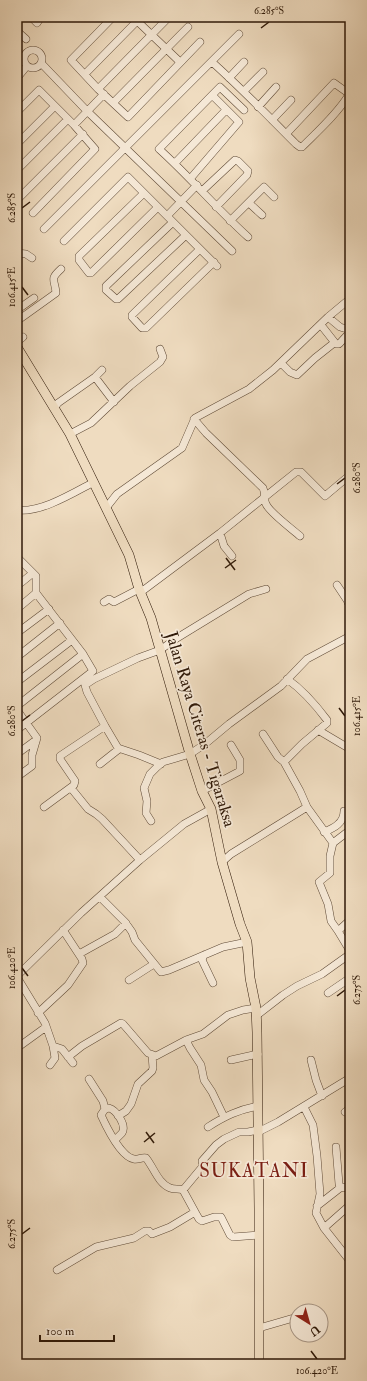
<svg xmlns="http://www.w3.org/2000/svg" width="367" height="1381" font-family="'IM FELL Double Pica',serif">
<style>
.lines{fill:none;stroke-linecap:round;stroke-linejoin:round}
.minor-casing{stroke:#5f4a36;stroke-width:8}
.major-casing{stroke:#2f1908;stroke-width:10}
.minor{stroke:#f5e8d6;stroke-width:7}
.major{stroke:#efdcc0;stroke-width:9}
.ticks{fill:none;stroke:#2f1908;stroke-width:1.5}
.labels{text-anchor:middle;stroke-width:3.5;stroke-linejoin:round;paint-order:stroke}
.street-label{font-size:17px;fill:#2f1908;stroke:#f5e8d6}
.quarter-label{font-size:19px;letter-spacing:1px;fill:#7a1f14;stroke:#f5e8d6}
.neatline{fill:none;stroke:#2f1908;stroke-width:1.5}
.ticks-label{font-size:10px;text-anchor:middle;fill:#2f1908}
</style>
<rect width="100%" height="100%" fill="#efdcc0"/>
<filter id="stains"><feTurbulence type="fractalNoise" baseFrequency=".005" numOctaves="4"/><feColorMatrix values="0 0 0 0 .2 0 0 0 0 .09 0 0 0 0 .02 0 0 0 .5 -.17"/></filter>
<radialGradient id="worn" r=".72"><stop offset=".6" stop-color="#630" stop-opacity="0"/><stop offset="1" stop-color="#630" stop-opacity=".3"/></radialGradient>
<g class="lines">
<!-- minor casing -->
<g class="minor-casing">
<path id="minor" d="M31,17l6,6 4,-6
M113,17l-42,43 27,29 30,28 72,-75
M133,17l47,45
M17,31l9,8
M24 59a9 9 0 1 1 18 0a9 9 0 1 1-18 0Z
M212,62c29,26 56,54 84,82l4,3h2c16,-16 35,-33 46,-51v-3l-14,-10 -48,51
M41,63l46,48 145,140
M85,74l56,-57
M17,78l10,-12
M229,78l15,-16
M98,89l71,-72
M244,91l19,-19
M113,103l75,-76
M258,107l18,-20
M244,110l-24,-23 -61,62c31,28 58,60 89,88
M17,112l22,-22 35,35 21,24 -62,64
M272,120l19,-20
M74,125l30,-31
M17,138l3,3 35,-35
M175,163l51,-53
M17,170l51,-51
M190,179l49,-57 -27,-27
M197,185l-30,31 50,50
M202,191l33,-31 3,1 10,10 -1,4 -31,32
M144,193l-65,63v4l10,13h2l67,-66
M18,199l65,-65
M249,203l13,12
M230,221l34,-34 10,10
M173,222l-67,64v4l10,9h2l68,-64
M44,229l195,-195
M64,241l64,-64 39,39
M200,249l-68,66v2l10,11h4l68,-66
M17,253l9,1 6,4
M17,310l17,-12
M328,317l12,10 10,3
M17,321l39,-28c-1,-14 -7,-13 5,-24
M321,325l15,19h3l11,-12
M17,342l6,-5
M281,363l9,9 7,3 18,-17 19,-15
M95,377l19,25
M54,408l4,-5 37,-26 7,-7
M194,419l12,14 57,55c3,6 0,11 3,16 3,8 26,25 34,32
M70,434l21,-11 39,-37 30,-24 3,-5 -3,-8
M106,508l11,-14 65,-46 13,-30 54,-29 24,-19 55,-53 18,-15h4
M17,510c24,3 56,-17 77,-28
M220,533l4,13 8,10
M17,557l19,19v17l-19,16
M337,585l10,15 3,7
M17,586l16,-13
M141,592l79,-59 76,-61h5l24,24 25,-21
M104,602l5,-3 5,3 25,-13
M17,633l32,-24
M17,657l43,-34
M17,682l55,-42
M17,706l66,-52
M17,710l20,28 -5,17v11l-15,11
M17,730l76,-59 -10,-17 -47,-61
M318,730l32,19
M263,734l15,23 6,5 16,29 7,16 26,36 -3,13v17l-11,9 9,22 3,17 7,10
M17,754l19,-14
M284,762l18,-18 25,-21v-3c-12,-16 -24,-30 -40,-41
M100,764l19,-15
M161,764l-22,-9 -21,-7 -13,-22 -18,-34 -2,-7 9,-6 44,-21 22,-8 17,-12 72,-44 17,-5
M71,788l17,21 8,5 6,5 38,41
M202,791l38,-20v-11l-9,-15
M44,807l30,-22 1,-4 -15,-22v-3l45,-30
M151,821l-5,-8 1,-12 -3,-13 6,-14 7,-7 6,-5 27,-8 15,-10 24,-20 52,-38 26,-27 43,-23
M324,832c10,-4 20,-9 20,-21
M333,843l17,-13
M222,862l9,-8 76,-47
M100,897l25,25 7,10 3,8 26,32 8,-2 54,-23 24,-5
M350,920l-12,11 12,20
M79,954l36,-20 11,-11
M204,955l-2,5 11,23
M17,977l1,-2 63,-62 59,-53 44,-36 27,-15
M17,977l28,46 8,23 9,3 11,14
M129,980l25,-16
M328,993l22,-15
M38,1013l30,-28 15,-22 -1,-4 -19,-29
M256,1016l27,-21 14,-9 25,-12 28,-20
M186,1040l4,8 11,17 3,15 8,12 12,25
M17,1048l29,-21
M68,1057l14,-11 39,-23 2,1 25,29 8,3 30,-16 17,-6 25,-19 15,-5 13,-2
M231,1060l27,-6
M311,1060l5,20 6,16
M50,1065l5,-7 -2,-12
M89,1079l14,22 2,8 -4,6c5,11 20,42 33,44 4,1 8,-2 12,-1 8,10 12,25 24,30 5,2 9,0 13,2l12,22
M304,1107l9,18 4,31 3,38 -4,19 8,15 26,33
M105,1109l4,-1c7,2 18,17 13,25 -2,2 -5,5 -7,7
M345,1112l5,-4
M118,1116l8,-5 5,-7 7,-20 14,-13 1,-3 -1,-13
M208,1127c17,-11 30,-17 50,-21
M258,1132l20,-10 72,-44
M336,1147l3,37 1,4
M183,1190l20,-24 -1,-5 14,-16 8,-6 15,-7h9l10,-2
M317,1206l23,-18 5,-1 5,4
M324,1228l26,-23
M57,1270l39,-23 38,-9 11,-7h4l3,3 18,-7 25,-15 4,7 3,2 12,-4h7l9,18 3,2 25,-2
M259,1328l38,-11"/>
</g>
<!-- major casing -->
<g class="major-casing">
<path id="major" d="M17,347l53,87 59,121 10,34 12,29 39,136 12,37 9,18 11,53 18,62 7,18 3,36 6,30 1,24 2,177v155"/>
</g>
<!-- minor -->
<use href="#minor" class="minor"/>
<!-- major -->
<use href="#major" class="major"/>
</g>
<!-- ticks -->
<path class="ticks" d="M261,28l8,-6M22,208l8,-6M22,287l6,8M337,484l8,-6M226,558l9,12M225,568l11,-8M339,708l6,8M22,721l8,-6M22,968l6,8M337,996l8,-6M146,1132l8,11M144,1142l11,-9M22,1234l8,-6M311,1351l6,8"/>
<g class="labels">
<!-- street labels -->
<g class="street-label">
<text transform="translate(201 729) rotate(73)" y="6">Jalan Raya Citeras - Tigaraksa</text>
</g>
<!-- quarter labels -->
<g class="quarter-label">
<text x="254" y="1177">SUKATANI</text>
</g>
</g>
<!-- margin -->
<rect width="367" height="1381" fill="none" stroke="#efdcc0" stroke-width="44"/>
<!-- north arrow -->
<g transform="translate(309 1323) rotate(143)"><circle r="19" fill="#f5e8d6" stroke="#a69584"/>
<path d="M0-3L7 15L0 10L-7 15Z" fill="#8f2418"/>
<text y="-6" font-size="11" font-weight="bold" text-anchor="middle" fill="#2f1908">U</text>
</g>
<!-- scale -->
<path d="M40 1335v6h74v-6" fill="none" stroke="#2f1908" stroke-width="2"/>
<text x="46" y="1335" font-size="12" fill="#2f1908" stroke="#f5e8d6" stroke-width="3" paint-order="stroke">100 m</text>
<rect x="22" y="22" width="323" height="1337" class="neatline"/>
<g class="ticks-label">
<text x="269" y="14">6.285°S</text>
<text transform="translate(11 208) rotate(-90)" y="4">6.285°S</text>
<text transform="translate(11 287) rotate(-90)" y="4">106.415°E</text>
<text transform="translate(356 478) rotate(-90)" y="4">6.280°S</text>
<text transform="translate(356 716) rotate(-90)" y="4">106.415°E</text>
<text transform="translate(11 721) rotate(-90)" y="4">6.280°S</text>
<text transform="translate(11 968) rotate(-90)" y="4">106.420°E</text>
<text transform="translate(356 990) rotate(-90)" y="4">6.275°S</text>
<text transform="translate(11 1234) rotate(-90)" y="4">6.275°S</text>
<text x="317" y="1374">106.420°E</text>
</g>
<rect width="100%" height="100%" filter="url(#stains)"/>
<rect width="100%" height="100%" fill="url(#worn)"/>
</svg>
